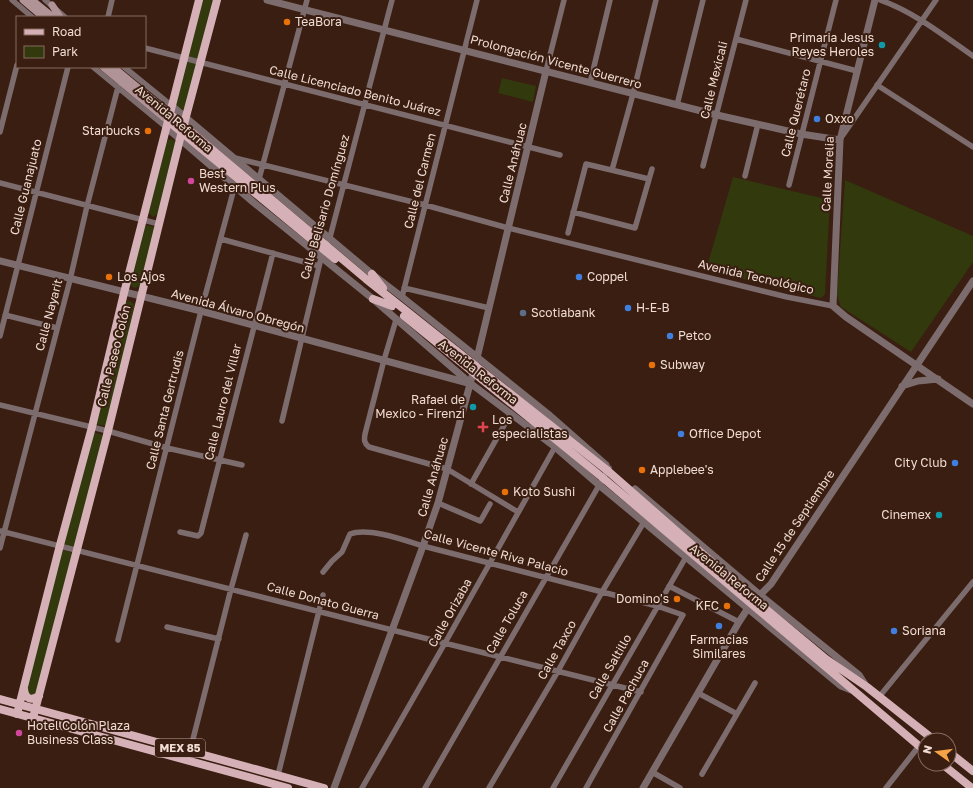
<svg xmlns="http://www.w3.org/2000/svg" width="973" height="788" font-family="'Golos Text',sans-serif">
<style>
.green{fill:#31390d}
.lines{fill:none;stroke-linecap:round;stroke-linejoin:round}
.minor{stroke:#7d6c6e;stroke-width:5.5}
.tertiary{stroke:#7d6c6e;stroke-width:7}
.secondary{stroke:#af9397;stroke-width:7}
.primary{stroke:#d5b1b7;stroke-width:8}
.food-dot{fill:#e8710a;stroke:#3a1e11;stroke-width:1.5}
.culture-dot{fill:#0f9aa8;stroke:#3a1e11;stroke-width:1.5}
.shop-dot{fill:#3f7fe0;stroke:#3a1e11;stroke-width:1.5}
.hotel-dot{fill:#d1479c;stroke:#3a1e11;stroke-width:1.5}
.service-dot{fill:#5c6f8a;stroke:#3a1e11;stroke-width:1.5}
.health-dot{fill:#e0444e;stroke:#3a1e11;stroke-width:1.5}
.labels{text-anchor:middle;stroke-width:4;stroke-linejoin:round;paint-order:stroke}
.shield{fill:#3a1e11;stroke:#b9a399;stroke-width:1}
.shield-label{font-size:11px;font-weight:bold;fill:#f0dcd3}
.poi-label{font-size:12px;fill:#f0dcd3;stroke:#3a1e11;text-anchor:start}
.street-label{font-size:12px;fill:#f0dcd3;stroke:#3a1e11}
</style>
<rect width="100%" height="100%" fill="#3a1e11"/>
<!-- green -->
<path class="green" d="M203,0h12l-28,113 -11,-8z
M502,78l34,8 -3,16 -35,-9z
M170,139l4,1 2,3 -18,71 -5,3 -5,-5 18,-71z
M733,177l97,23 -5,94 -4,4 -115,-28z
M845,180l128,56v26l-62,90 -70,-45 -4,-12z
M145,225l10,2 -14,57 -3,3 -4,1 -3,-3 -1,-3z
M130,301l4,3v4l-28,118 -11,-2 29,-119 2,-3z
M93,432l10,3 -28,113 -12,-4z
M62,550l12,3 -35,136 -5,8 -7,-2 -1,-10z"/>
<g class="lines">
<!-- minor -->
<path class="minor" d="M12,0l20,17
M45,0l20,17
M880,0c34,12 63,35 93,56
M108,17l4,-17
M736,39l121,32
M145,48l415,107
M93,67l74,61
M124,67l48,39
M546,71l18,-71
M590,83l20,-83
M877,85l96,62
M677,105l26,-105
M0,132l17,-67
M843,135l93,-135
M235,158l190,47 83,23 279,69 46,9
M703,166l43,-166
M612,170l21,-76 23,-94
M745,176l13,-52
M259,179l48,-179
M0,183l159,41
M789,185l47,-185
M573,212l62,16 17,-59
M568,233l18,-69 63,15
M221,239l98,27
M329,241l63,-241
M404,288l85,20
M402,297l75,-297
M5,315l52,13
M396,320l-12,40 -19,74c-1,6 -1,9 4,13l78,22 71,43
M0,336l68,-269
M0,405l108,26 59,17 75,17
M282,421l40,-167
M471,484l40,-71
M438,503l42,18 1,-1 9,-16
M0,531l392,99 249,62
M180,532l18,4 3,-3 72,-280
M0,548l70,-268 17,-74 31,-119
M323,572l9,-11 10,-9 8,-18c18,-7 54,6 73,12l234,60 26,9 -97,173
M669,586l70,36
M167,627l52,12
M118,640l83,-329 34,-126
M698,693l39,21
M879,697l94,-115
M190,751l41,-162 15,-54
M652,772l28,16
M702,774l53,-91
M278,775l45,-180
M362,788l83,-145 110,-196
M425,788l184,-320
M489,788l69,-117 44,-79 42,-70
M553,788l133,-231
M886,788l33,-42"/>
<!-- tertiary -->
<path class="tertiary" d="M267,0l450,115 84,19 39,6
M875,0l-35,140 -7,166 13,11 127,87
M172,106l200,168 30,23 146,117 58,51
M167,128l86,74 120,97 97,84 85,64 44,38 242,201 10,4
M0,261l201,50 267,72
M902,386l16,-5 20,-2
M635,489l125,106 99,80 7,11
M757,598l14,-14 202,-303
M334,788l89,-242 15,-43 39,-145 69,-287
M643,788l96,-166 11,-17"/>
<!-- secondary -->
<path class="secondary" d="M23,0l20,17
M32,0l21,17
M52,5l8,12
M103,67l65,54
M113,67l57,47"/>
<!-- primary -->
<path class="primary" d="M170,114l196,165 242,192 147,129 71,59 41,28 67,53
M168,121l167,138
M372,274l11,14
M373,299l19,7
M404,316l199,162 322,273
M24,689c1,10 7,12 15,7
M0,699l324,89
M0,709l288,79
M17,714l43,-169 32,-118 32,-134 75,-293
M33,718l75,-287 72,-292 37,-139
M949,752l24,19
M942,764l30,24"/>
</g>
<!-- markers -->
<g class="food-dot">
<circle cx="287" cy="22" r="4"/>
<circle cx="148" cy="131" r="4"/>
<circle cx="109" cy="277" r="4"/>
<circle cx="652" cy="365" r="4"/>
<circle cx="642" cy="470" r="4"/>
<circle cx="505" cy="492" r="4"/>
<circle cx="677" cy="599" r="4"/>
<circle cx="727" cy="606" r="4"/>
</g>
<g class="culture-dot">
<circle cx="882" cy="45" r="4"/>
<circle cx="473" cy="407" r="4"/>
<circle cx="939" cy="515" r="4"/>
</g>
<g class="shop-dot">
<circle cx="817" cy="119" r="4"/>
<circle cx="579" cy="277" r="4"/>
<circle cx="628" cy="308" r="4"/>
<circle cx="670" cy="336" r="4"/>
<circle cx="681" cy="434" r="4"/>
<circle cx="955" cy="463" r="4"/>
<circle cx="719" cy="626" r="4"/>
<circle cx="894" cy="631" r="4"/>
</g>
<g class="hotel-dot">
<circle cx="191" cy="181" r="4"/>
<circle cx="19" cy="733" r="4"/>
</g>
<circle class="service-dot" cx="523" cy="313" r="4"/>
<path class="health-dot" d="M481 421h4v4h4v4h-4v4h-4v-4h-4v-4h4z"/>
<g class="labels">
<!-- shield labels -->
<rect class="shield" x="155" y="739" width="50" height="18" rx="3"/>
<g class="shield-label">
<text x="180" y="752">MEX 85</text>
</g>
<!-- poi labels -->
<g class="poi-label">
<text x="295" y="26">TeaBora</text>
<text x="874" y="42" text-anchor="end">Primaria Jesus<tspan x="874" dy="14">Reyes Heroles</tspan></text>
<text x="825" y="123">Oxxo</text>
<text x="140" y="135" text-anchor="end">Starbucks</text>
<text x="199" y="178">Best<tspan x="199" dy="14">Western Plus</tspan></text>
<text x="117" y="281">Los Ajos</text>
<text x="587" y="281">Coppel</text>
<text x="636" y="312">H-E-B</text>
<text x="531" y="317">Scotiabank</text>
<text x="678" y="340">Petco</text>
<text x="660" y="369">Subway</text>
<text x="465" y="404" text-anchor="end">Rafael de<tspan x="465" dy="14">Mexico - Firenzi</tspan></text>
<text x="492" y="424">Los<tspan x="492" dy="14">especialistas</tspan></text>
<text x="689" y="438">Office Depot</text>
<text x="947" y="467" text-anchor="end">City Club</text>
<text x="650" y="474">Applebee's</text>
<text x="513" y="496">Koto Sushi</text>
<text x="931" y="519" text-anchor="end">Cinemex</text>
<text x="669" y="603" text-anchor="end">Domino's</text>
<text x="719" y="610" text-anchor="end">KFC</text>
<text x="902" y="635">Soriana</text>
<text x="719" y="644" text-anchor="middle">Farmacias<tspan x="719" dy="14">Similares</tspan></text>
<text x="27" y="730">Hotel Colón Plaza<tspan x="27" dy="14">Business Class</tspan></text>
</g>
<!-- street labels -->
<g class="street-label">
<text transform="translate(556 62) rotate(15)" y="4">Prolongación Vicente Guerrero</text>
<text transform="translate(714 80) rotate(-76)" y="4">Calle Mexicali</text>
<text transform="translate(355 91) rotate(14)" y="4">Calle Licenciado Benito Juárez</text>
<text transform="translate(796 113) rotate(-76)" y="4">Calle Querétaro</text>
<text transform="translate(174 119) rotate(40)" y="4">Avenida Reforma</text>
<text transform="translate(513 163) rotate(-76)" y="4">Calle Anáhuac</text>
<text transform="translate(828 174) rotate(-87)" y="4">Calle Morelia</text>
<text transform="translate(420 181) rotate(-76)" y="4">Calle del Carmen</text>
<text transform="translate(26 187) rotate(-76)" y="4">Calle Guanajuato</text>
<text transform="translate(325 207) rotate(-74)" y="4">Calle Belisario Domínguez</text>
<text transform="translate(756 277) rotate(13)" y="4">Avenida Tecnológico</text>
<text transform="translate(238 311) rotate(15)" y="4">Avenida Álvaro Obregón</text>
<text transform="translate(49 315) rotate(-75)" y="4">Calle Nayarit</text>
<text transform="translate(114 356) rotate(-76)" y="4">Calle Paseo Colón</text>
<text transform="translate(478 372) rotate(38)" y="4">Avenida Reforma</text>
<text transform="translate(223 402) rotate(-76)" y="4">Calle Lauro del Villar</text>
<text transform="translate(165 410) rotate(-76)" y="4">Calle Santa Gertrudis</text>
<text transform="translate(433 477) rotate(-74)" y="4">Calle Anáhuac</text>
<text transform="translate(795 526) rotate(-56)" y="4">Calle 15 de Septiembre</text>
<text transform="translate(496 553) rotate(15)" y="4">Calle Vicente Riva Palacio</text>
<text transform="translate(729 577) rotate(39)" y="4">Avenida Reforma</text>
<text transform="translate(323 601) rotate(15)" y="4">Calle Donato Guerra</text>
<text transform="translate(450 613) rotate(-61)" y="4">Calle Orizaba</text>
<text transform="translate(507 622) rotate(-60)" y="4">Calle Toluca</text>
<text transform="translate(557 650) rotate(-61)" y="4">Calle Taxco</text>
<text transform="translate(610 667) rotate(-60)" y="4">Calle Saltillo</text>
<text transform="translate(626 696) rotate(-61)" y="4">Calle Pachuca</text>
</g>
</g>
<!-- legend -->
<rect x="16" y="16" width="130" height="52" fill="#3a1e11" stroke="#836a5f"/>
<rect x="24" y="29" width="20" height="6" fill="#d5b1b7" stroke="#836a5f"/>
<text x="52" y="36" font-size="12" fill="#f0dcd3">Road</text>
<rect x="24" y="46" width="20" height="12" fill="#31390d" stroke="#836a5f"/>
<text x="52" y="56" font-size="12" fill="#f0dcd3">Park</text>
<!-- north arrow -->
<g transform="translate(937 752) rotate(284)"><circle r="19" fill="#3a1e11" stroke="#836a5f"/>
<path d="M0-3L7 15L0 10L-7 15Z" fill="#f5a346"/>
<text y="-6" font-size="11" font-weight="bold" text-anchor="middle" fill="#f0dcd3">N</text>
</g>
</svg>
